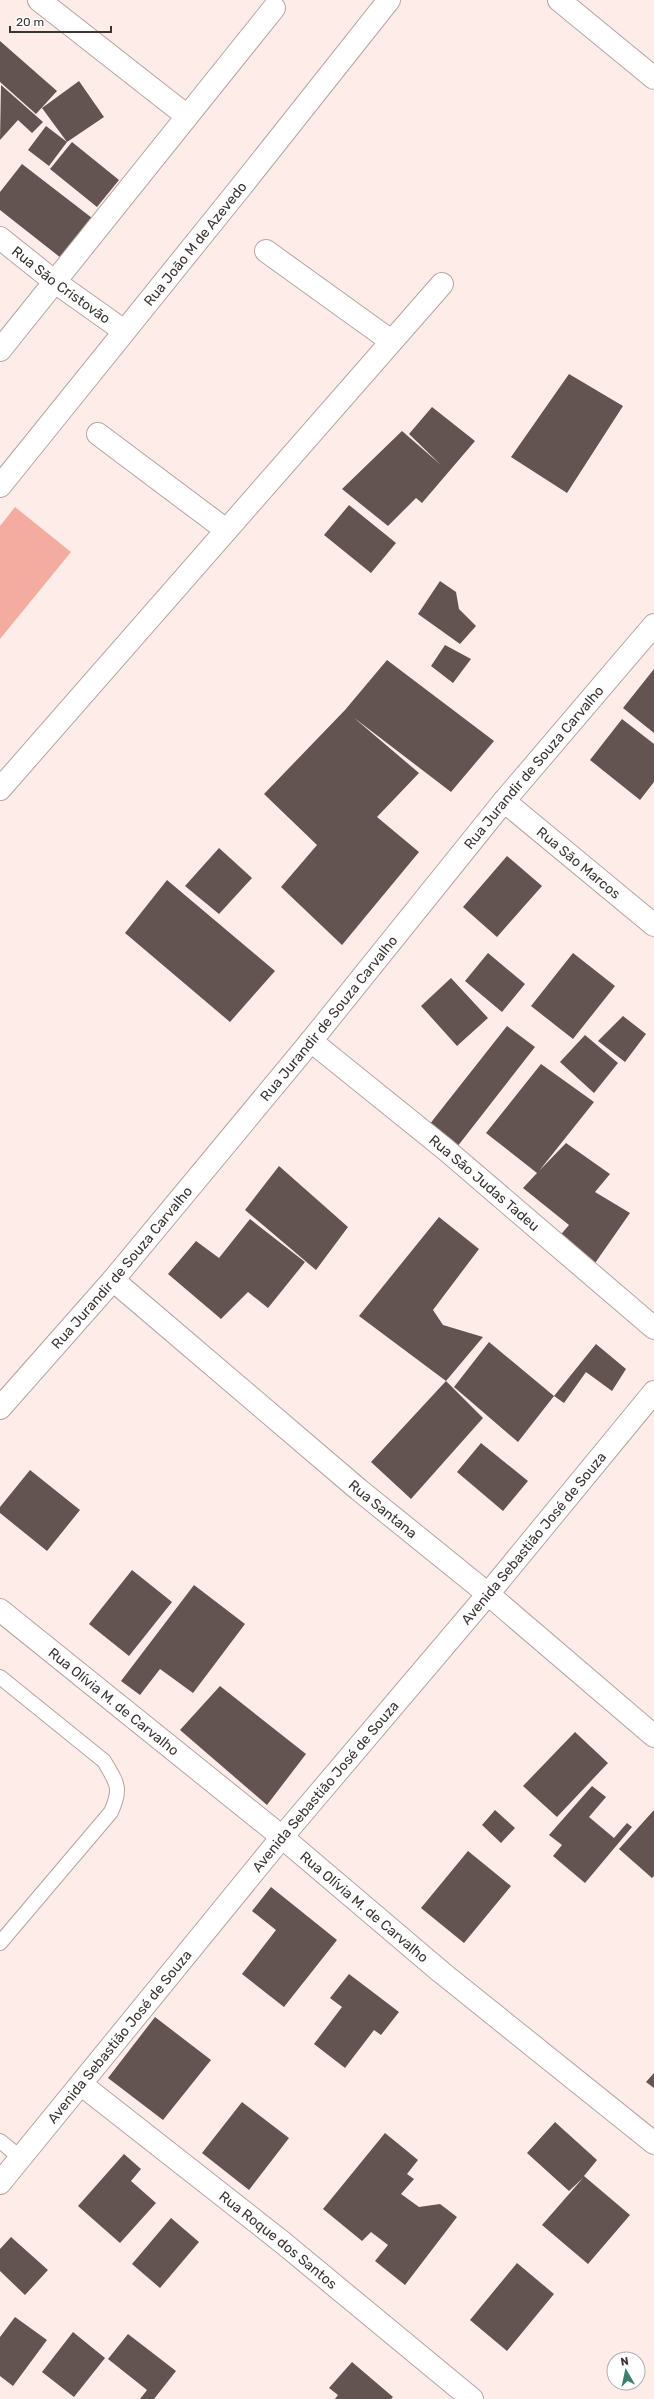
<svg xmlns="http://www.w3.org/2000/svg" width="654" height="2399" font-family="Rubik,sans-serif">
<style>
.green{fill:#f5aca0}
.building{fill:#635452}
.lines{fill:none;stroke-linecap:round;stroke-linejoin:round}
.lane-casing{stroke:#b5a4a2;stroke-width:16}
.street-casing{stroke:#b5a4a2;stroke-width:24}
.lane{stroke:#fff;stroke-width:14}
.street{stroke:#fff;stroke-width:22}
.labels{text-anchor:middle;stroke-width:4;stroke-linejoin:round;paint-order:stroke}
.street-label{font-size:14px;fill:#3b3433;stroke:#fff}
</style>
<rect width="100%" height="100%" fill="#feece9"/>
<!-- green -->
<path class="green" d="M15,507l56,45 -71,87v-113z"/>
<!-- building -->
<path class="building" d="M0,41l57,50 -21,23 -36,-32z
M79,81l25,36 -37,25 -18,24 -21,-16 18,-24 21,16 -25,-34z
M1,85l42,37 -11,11 -14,-13 -18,20z
M72,142l47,38 -22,27 -47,-38z
M22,164l70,54 -31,40 -61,-48v-18z
M569,374l54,32 -56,87 -56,-36z
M432,407l43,34 -53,62 -6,-5 -28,28 -46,-37 60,-58 39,34 -32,-31z
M349,505l47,38 -25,30 -47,-38z
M440,581l16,11 3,17 17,17 -16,18 -42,-30z
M445,645l26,14 -18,24 -22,-17z
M387,660l107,81 -43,51 -98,-75 66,56 -42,44 42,35 -77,93 -61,-58 36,-42 -53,-51 81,-84z
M654,669v64l-31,-25z
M622,719l32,25v38l-14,18 -50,-40z
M219,848l33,30 -33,36 -34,-28z
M507,856l35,30 -45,51 -34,-30z
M167,880l108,91 -45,51 -105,-89z
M488,953l37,31 -23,28 -37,-31z
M573,953l42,33 -42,53 -42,-33z
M451,978l37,40 -31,28 -36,-40z
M623,1016l23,18 -21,28 -27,-21z
M507,1026l28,21 -78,100 -28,-22z
M585,1035l33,28 -24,30 -34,-31z
M541,1064l53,38 -55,69 27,-28 44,31 -15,18 35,21 -37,53 -36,-27 12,-14 -46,-37 14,-15 -51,-40z
M279,1166l69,61 -32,43 -71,-60z
M439,1217l40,32 -46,61 10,15 40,12 -37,44 -87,-65z
M250,1219l55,43 -37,46 -20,-16 -27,27 -53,-45 28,-33 23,17z
M489,1342l65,54 -36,46 -64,-55z
M596,1344l30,25 -14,22 -26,-19 -22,31 -10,-7z
M446,1381l37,37 -72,81 -40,-37z
M481,1443l47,38 -25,30 -46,-39z
M30,1470l50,40 -33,41 -47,-38v-6z
M132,1570l40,32 -43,54 -40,-32z
M194,1585l51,39 -52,69 -33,-24 -20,26 -19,-14z
M220,1686l86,68 -39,51 -87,-75z
M575,1732l33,31 -51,54 -34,-31z
M592,1786l14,11 -17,20 25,21 13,-15 5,4 -47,56 -32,-27 9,-11 -13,-10z
M495,1810l20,18 -14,15 -19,-18z
M654,1810v66l-2,2 -33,-29z
M468,1851l43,35 -47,57 -43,-35z
M271,1887l66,53 -53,67 -42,-33 34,-44 -24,-19z
M349,1974l50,38 -18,23 -7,-5 -29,38 -31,-24 28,-37 -12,-9z
M155,2017l56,43 -48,60 -55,-42z
M654,2073v15l-8,-6z
M242,2102l47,36 -40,52 -47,-37z
M555,2122l42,38 -13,16 46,39 -42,49 -46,-39 41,-47 -14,13 -42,-38z
M385,2133l33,27 -11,14 7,5 -13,15 18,13 21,-3 17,13 -52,68 -30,-24 13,-16 -17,-13 -9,9 -39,-32z
M124,2154l17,15 -10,12 25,22 -36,40 -42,-37z
M171,2218l28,24 -39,46 -28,-24z
M11,2237l37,33 -23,25 -25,-24v-22z
M517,2263l37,31 -47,57 -37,-31z
M15,2317l32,23 -34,46 -13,-10v-39z
M73,2332l32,26 -31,39 -32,-25z
M128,2334l48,37 -22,28h-14l7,-9 -39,-31z
M352,2362l41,35 -2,2h-56l3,-4 -9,-7z"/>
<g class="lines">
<!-- lane casing -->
<g class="lane-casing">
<path id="lane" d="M0,1677l104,84c13,22 18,27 7,51l-111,131
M0,2141l22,18"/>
</g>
<!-- street casing -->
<g class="street-casing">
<g id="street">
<path d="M39,0l148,116"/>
<path d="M559,0l95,78"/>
<path id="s1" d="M0,238l55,44 69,49"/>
<path d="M266,251l125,90"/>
<path d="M0,350l274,-342"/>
<path d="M98,434l128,96"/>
<path id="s2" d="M0,486l240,-298 149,-188"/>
<path d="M0,789l442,-505"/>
<path id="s3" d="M504,801l150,124"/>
<path id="s4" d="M311,1041l134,108 209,179"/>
<path id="s5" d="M113,1280l245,209 130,105 166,142"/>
<path id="s6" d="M0,1408l113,-128 198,-239 193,-240 150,-176"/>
<path id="s7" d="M0,1610l282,227 159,135 213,171"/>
<path id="s8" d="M82,2085l200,157 190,157"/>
<path id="s9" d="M0,2183l282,-346 206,-243 166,-202"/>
</g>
</g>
<!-- lane -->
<use href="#lane" class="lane"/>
<!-- street -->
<use href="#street" class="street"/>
</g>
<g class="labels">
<!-- street labels -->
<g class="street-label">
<text dy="5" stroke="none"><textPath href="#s2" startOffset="311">Rua João M de Azevedo</textPath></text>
<text dy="5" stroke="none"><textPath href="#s1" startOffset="77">Rua São Cristovão</textPath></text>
<text dy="5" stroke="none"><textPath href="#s6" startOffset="834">Rua Jurandir de Souza Carvalho</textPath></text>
<text dy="5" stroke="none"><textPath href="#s3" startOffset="97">Rua São Marcos</textPath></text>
<text dy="5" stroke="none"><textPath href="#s6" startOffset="510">Rua Jurandir de Souza Carvalho</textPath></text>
<text dy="5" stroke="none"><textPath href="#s4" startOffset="224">Rua São Judas Tadeu</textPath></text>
<text dy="5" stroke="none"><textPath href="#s6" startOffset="186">Rua Jurandir de Souza Carvalho</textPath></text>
<text dy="5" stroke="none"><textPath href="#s5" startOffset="354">Rua Santana</textPath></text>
<text dy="5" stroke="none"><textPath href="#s9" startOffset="837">Avenida Sebastião José de Souza</textPath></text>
<text dy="5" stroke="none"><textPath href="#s7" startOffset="146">Rua Olívia M. de Carvalho</textPath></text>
<text dy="5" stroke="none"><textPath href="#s9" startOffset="513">Avenida Sebastião José de Souza</textPath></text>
<text dy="5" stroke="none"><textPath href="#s7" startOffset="470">Rua Olívia M. de Carvalho</textPath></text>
<text dy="5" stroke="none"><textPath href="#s9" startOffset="189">Avenida Sebastião José de Souza</textPath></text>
<text dy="5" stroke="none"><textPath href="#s8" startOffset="250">Rua Roque dos Santos</textPath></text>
</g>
</g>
<!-- north arrow -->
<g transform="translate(626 2371) rotate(351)"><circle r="19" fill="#ffffff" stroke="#b1aead"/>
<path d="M0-3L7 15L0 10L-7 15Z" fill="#3e806f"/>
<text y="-6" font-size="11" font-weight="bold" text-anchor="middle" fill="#3b3433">N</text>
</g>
<!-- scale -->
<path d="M10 26v6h101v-6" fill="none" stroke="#3b3433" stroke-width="2"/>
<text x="16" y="26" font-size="12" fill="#3b3433" stroke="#ffffff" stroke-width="3" paint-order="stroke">20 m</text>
</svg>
